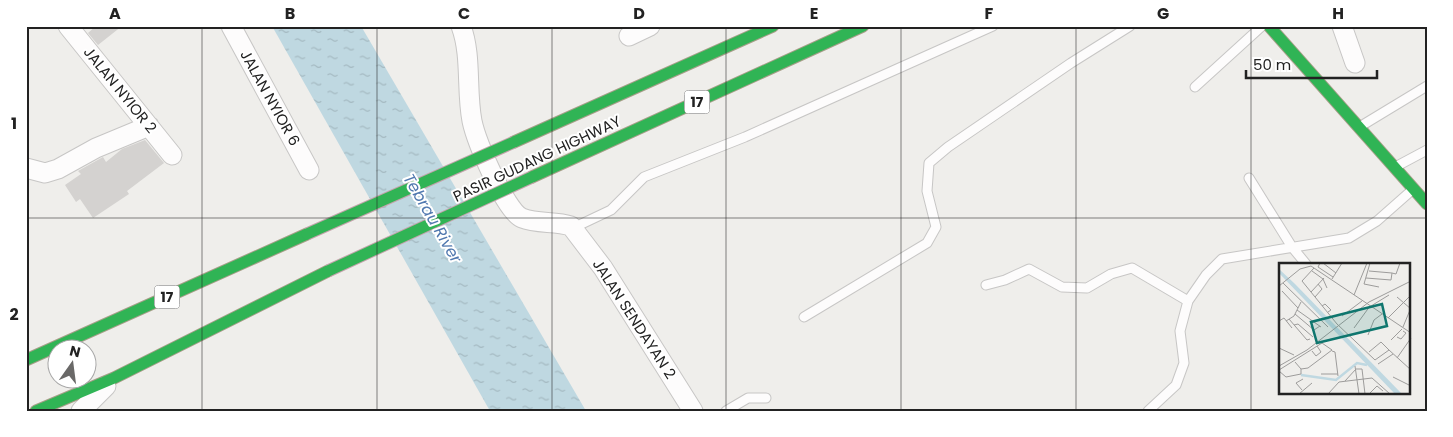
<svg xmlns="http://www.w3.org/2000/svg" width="1453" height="437" font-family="Poppins,sans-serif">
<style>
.water{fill:url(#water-ripples)}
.building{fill:#d4d2d0}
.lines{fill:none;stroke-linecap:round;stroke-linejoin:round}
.lane-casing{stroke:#c7c6c5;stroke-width:11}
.street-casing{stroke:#c7c6c5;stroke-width:21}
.fast-casing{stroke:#a59e87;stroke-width:13}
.lane{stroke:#fdfcfc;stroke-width:9}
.street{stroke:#fdfcfc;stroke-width:19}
.fast{stroke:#30b455;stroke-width:11}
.fast-bridge-casing{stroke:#c3a3aa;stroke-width:13;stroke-linecap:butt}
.fast-bridge{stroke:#30b455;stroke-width:11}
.grid{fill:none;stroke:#222;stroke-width:1;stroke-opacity:0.55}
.labels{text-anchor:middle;stroke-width:4;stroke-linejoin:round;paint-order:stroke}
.shield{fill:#fff;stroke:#646464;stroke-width:1}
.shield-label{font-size:14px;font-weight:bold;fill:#222}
.street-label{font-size:15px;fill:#222;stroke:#fff}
.water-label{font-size:16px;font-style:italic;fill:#5078af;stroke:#fff}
.inset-river{fill:none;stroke:#bfd8e1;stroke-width:2.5}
.inset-road{fill:none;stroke:#9d9c9b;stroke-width:1}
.view{fill:#0f766e;fill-opacity:0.15;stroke:#0f766e;stroke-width:2.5}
.inset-edge{fill:none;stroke:#222;stroke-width:2.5}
.neatline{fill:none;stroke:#222;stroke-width:2}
.grid-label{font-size:16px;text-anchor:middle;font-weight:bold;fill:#222}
</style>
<defs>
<pattern id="water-ripples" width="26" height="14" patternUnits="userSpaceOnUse" patternTransform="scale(1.25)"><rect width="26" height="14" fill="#bfd8e1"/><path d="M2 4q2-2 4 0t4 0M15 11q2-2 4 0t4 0" fill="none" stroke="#a4b9c1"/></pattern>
</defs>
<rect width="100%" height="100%" fill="#efeeeb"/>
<!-- water -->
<path class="water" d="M272,26h89l225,385h-96z"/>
<!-- building -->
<path class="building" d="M96,26h26l-24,19 -10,-12z
M145,140l19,23 -37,28 2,3 -36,24 -13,-19 -4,3 -11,-17 16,-11 -3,-3 25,-14 3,5 16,-13z"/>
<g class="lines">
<!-- lane casing -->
<g class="lane-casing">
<path id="lane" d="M1195,87l67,-61
M1361,126l66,-40
M1397,166l30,-16
M1249,178l43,69 14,17
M573,228l38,-18 33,-33 101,-40 248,-111
M986,285l19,-5 24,-11 33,18 25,1 24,-14 21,-6 56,33
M804,317l123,-74 9,-16 -9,-36 2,-28 19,-16 123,-84 59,-37
M726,411l22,-13h18
M1148,411l28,-26 8,-22 -4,-32 8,-30 18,-26 16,-16 127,-21 28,-17 34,-30"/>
</g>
<!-- street casing -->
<g class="street-casing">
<path id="street" d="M68,26l104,129
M231,26l78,144
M461,26c11,30 5,64 11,95 4,19 33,90 50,97 15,6 33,3 49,8l32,42 90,143
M1342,26l13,37
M629,36l21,-10
M26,168l19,5 13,-4 38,-21 53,-22
M81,411l25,-25"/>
</g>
<!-- fast casing -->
<g class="fast-casing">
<path id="fast" d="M1269,26l158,178
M514,142l259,-116
M532,177l331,-151
M26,360l281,-126
M36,411l78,-33 214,-107"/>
</g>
<!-- lane -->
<use href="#lane" class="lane"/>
<!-- street -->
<use href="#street" class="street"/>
<!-- fast -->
<use href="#fast" class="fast"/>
<!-- fast-bridge casing -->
<g class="fast-bridge-casing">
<path id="fast-bridge" d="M307,234l207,-92
M328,271l204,-94"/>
</g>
<!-- fast-bridge -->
<use href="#fast-bridge" class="fast-bridge"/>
</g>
<!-- grid -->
<path class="grid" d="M202,26v385M377,26v385M552,26v385M726,26v385M901,26v385M1076,26v385M1251,26v385M26,218h1401"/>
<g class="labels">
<!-- shield labels -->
<g class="shield">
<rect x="684.5" y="90.5" width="25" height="23" rx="4"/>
<rect x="154.5" y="285.5" width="25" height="23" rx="4"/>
</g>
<g class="shield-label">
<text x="697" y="107">17</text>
<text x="167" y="302">17</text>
</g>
<!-- street labels -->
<g class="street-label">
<text transform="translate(120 90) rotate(51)" y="5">JALAN NYIOR 2</text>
<text transform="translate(270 98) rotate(61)" y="5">JALAN NYIOR 6</text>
<text transform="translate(537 159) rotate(-25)" y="5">PASIR GUDANG HIGHWAY</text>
<text transform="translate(634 319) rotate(57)" y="5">JALAN SENDAYAN 2</text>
</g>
<!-- water labels -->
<g class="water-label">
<text transform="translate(433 218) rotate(60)" y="6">Tebrau River</text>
</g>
</g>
<!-- overview -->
<g transform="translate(1279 263)">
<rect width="131" height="131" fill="#efeeeb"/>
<path d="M0,6l16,15 107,110h-7l-116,-121z" fill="#bfd8e1"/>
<path class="inset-river" d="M22,112l35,5 21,-17 10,2"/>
<path class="inset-road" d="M41,0l-2,4 15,10M44,0l13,10M91,0l-6,21 15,3M35,5l-12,13 35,43 38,36 14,-10 22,20M33,8l11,8 4,9M90,8l23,2M113,10l4,1 4,-11M87,15l25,2 1,-7M53,16l10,-16M4,20l45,44M0,23l21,-17 11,-3 100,67M3,28l16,17M32,29l13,-14M75,32l13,-32M36,34l7,-8 -4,-5M118,34l14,12M43,43l3,-2 6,6 -3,2M92,43l18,-11M18,47l24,17M16,51l19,16 6,-4M63,53l20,-15M109,55l23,-23M10,56l18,21 3,-1M0,58l5,-3 8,10M7,58l8,-5 7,-14M15,62l4,-1 15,13M124,64l7,-17M75,65l16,-22M89,72l6,-15 8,-6M118,74l4,2 5,-6 -3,-2M112,77l11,-11M0,85l15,7M33,88l4,5 5,-4 -4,-6M53,88l3,1 3,24M90,89l12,-10 8,8M118,95l14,-20M99,101l15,-10M0,103l28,-16 62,-48 42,-21M76,103l4,28M0,107l43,-27 10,7 -24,18 -7,1 -6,-7M0,108l7,6 15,-3v-5M42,111h17M114,114l18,9M93,115l18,16M66,118l11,-12h6l3,25M23,127l-6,-7 7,-4M20,131l13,-11M49,131l11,-12 33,-4M90,131l8,-8 6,5"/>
<path class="view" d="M103,41l5,22 -70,17 -6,-21z"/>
<rect width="131" height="131" class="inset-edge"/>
</g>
<!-- border -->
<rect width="1453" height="437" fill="none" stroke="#ffffff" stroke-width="55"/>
<!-- north arrow -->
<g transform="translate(72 364) rotate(14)"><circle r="24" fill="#ffffff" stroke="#a7a7a7"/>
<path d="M0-4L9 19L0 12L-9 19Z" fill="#6a6968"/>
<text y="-8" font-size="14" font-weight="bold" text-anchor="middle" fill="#222222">N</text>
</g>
<!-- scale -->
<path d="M1246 70v8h131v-8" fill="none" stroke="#222222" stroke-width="2.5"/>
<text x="1253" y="70" font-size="15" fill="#222222" stroke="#ffffff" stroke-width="4" paint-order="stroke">50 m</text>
<rect x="28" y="28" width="1398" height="382" class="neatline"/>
<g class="grid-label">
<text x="115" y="19">A</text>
<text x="290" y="19">B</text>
<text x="464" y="19">C</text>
<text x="639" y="19">D</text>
<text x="814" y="19">E</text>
<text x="989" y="19">F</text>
<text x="1163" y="19">G</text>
<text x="1338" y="19">H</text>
<text x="14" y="129">1</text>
<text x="14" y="320">2</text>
</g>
</svg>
